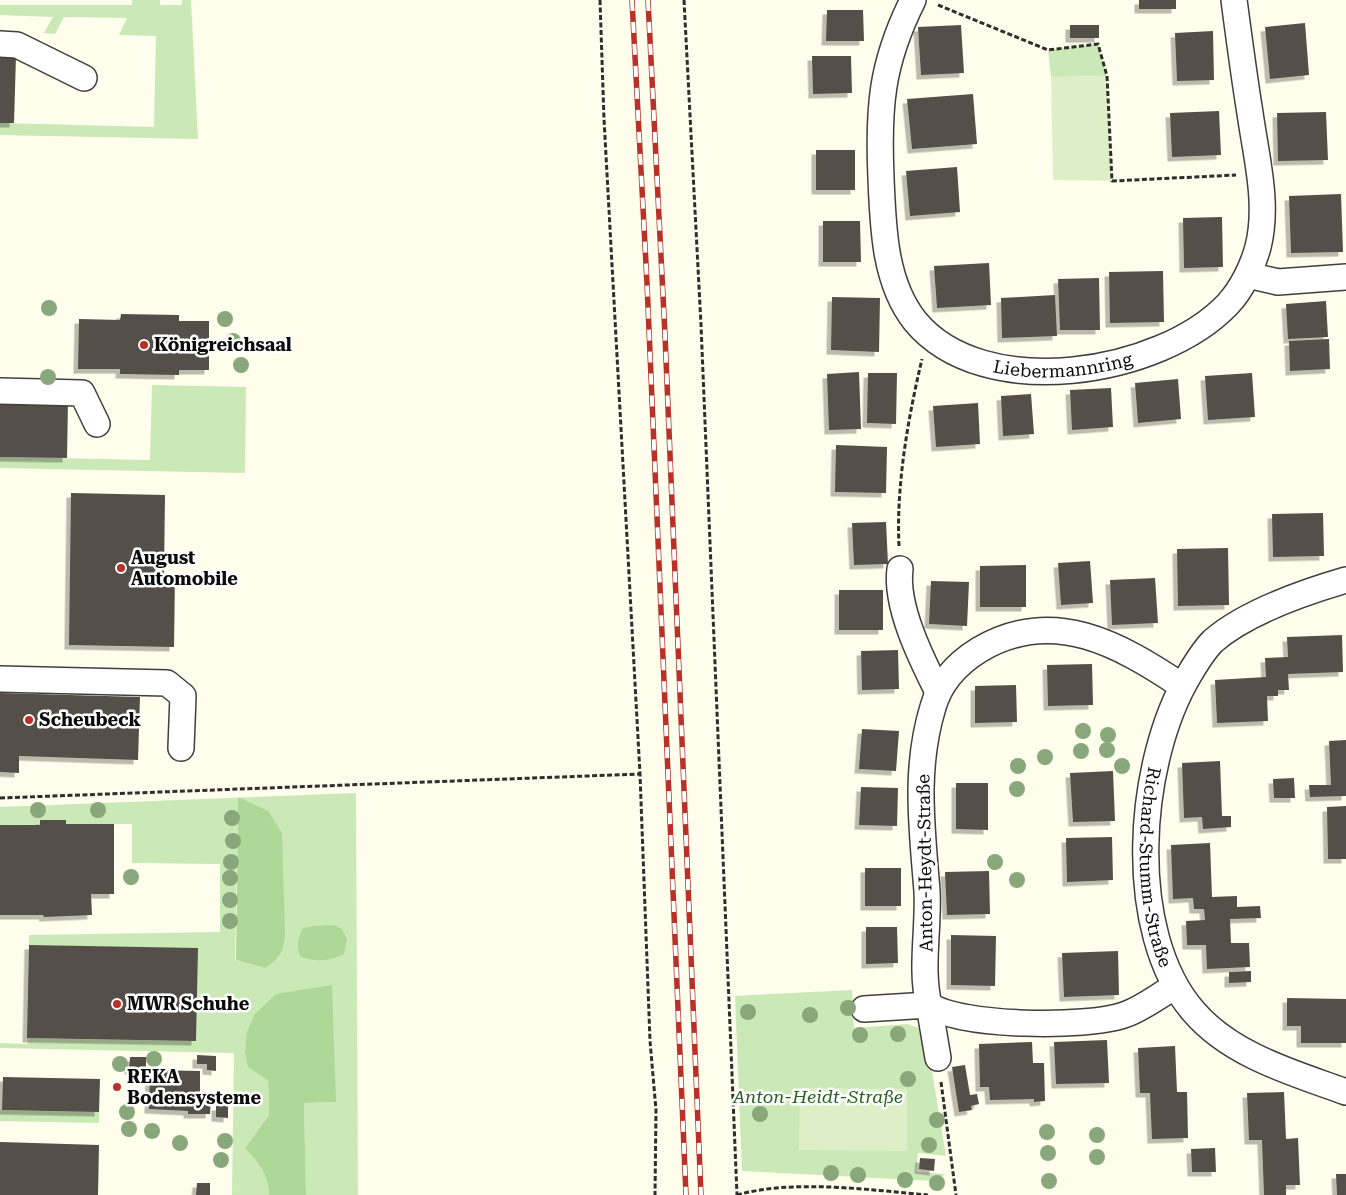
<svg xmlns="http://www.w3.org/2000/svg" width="1346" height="1195" font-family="'Roboto Serif',serif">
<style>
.green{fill:#cbe8b7;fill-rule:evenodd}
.forest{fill:#add897}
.pitch{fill:#deefc8}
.building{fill:#554f49;filter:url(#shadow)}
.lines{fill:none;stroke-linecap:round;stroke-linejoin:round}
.minor-casing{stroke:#3f3f3f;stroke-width:28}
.path{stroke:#2e2e2e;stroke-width:3;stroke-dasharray:5 2.5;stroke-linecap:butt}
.minor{stroke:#fff;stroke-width:25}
.rail-casing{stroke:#b93028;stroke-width:5.5}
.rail{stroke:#fff;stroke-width:4;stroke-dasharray:11;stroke-linecap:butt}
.tree{fill:#88a87b}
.poi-dot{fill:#b93028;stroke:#fff;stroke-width:2}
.labels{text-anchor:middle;stroke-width:5;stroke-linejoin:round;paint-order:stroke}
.poi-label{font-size:18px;font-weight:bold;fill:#0c0c0c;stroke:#fff;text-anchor:start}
.street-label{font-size:18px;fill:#0c0c0c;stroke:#fff}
.park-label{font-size:18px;font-style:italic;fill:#26621e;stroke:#fff}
</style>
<defs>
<filter id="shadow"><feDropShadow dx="-4.5" dy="4.5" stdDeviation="0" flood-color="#0004"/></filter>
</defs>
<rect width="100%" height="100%" fill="#fffdec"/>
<!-- green -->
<path class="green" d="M132,0h28v5h22v-5h9l7,139 -198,-4v-12l154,4 2,-91 -37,-1 8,-17 -63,-1 -9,17 -11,-1 9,-16 -53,-2v-10h132z
M1098,44l9,32 -56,1 -3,-27z
M152,385l94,2 -1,86 -245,-5v-11l150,3z
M356,793l2,402h-52l-2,-92 32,-1 -68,-22 1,35 -24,33c14,15 23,26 24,47h-37l2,-142 -234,-5v-5l28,1 -1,-6 169,3 1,-92 -168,-4v-10l191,-3v-68l-88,-1v-39l-132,1v-18zM238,798l44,35v18l-17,117 -30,-8z
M852,990l2,38 54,-4 13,5 6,12 19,115 -28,-3 -2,19 29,2 -6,5 -6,2 -191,-10 -7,-175z
M0,1110l99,2v11l-99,-2z"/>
<!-- forest -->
<path class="forest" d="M238,797l30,14 14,22 3,102c-2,17 -5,24 -20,33l-29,-8z
M335,925l7,4 5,10 -3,15c-15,7 -28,9 -44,2 -4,-10 -2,-18 3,-28l11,-2z
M332,985l4,117 -32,1 2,92h-37c-1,-21 -10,-32 -24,-47l24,-33 -1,-35 -20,-13 -3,-15 2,-20 8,-18 21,-20z"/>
<!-- pitch -->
<path class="pitch" d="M1107,76l5,105 -59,-1 -2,-103z
M800,1088l107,1v62l-108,-1z"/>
<!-- building -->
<path class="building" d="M1139,0h37v9h-37z
M827,10h36l1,31h-38z
M1305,23l4,52 -39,4 -5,-52z
M961,25l3,48 -43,2 -3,-48z
M1070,25h29v13h-29z
M1213,31l1,49 -37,1 -2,-48z
M0,55l16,1 -2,67h-14z
M812,56h39l1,37 -39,1z
M973,94l4,50 -65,5 -5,-50z
M1219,111l2,44 -49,2 -2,-44z
M1326,112l2,48 -50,1 -1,-48z
M816,150h39v40h-39z
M957,167l3,45 -50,4 -4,-45z
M1341,194l2,58 -52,1 -2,-57z
M1222,217l1,50 -39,1 -1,-50z
M823,221h37l1,41h-38z
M989,263l2,42 -54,3 -3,-42z
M1163,271l1,51 -54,1 -1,-51z
M1099,278l1,52h-40l-2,-51z
M1055,295l2,41 -55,2 -1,-40z
M832,297l48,1 -1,54 -48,-2z
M1326,301l2,36 -40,2 -2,-35z
M121,314l58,1v6h30v49h-30v5l-59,-1v-5h-42l1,-50 41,1z
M1329,339l1,30 -40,2 -1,-30z
M859,372l2,57 -32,1 -2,-56z
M868,373h29l-1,51 -29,-1z
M1252,373l3,44 -47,3 -3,-44z
M1178,379l3,40 -43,4 -3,-40z
M1111,388l2,39 -41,3 -2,-40z
M1031,394l3,40 -31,2 -2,-40z
M0,398l68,2 -1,58 -67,-1z
M978,403l2,41 -44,3 -3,-41z
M836,445l51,2 -1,46 -51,-1z
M71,493l94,2 -1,78 11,1 -1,73 -105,-2z
M1323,513l1,43 -51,1 -1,-43z
M886,522l2,42 -34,1 -2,-42z
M1228,548l1,57 -51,1 -1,-57z
M1090,561l3,42 -32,2 -3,-42z
M1026,565v42h-46v-41z
M1155,578l3,45 -46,2 -2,-45z
M931,581l38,1 -2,44 -38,-2z
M839,590h44v40h-44z
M1342,635l1,37 -55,2 1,16h-11v6h-11l1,25 -51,2 -2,-43 51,-3 -1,-19 23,-1 -1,-20z
M898,650l1,39 -37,1 -1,-39z
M1092,664l1,41 -45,1 -1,-41z
M1016,685l1,37 -42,1v-37z
M0,693l140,4 -2,63 -119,-4v17l-19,-1z
M862,729l37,2 -3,40 -37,-2z
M1346,740v56l-36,1 -1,-12h22l-2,-44z
M1220,761l2,55h9v11l-28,2 -1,-12 -18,1 -2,-55z
M1113,771l2,50 -42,1 -3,-49z
M1294,778l1,20h-21l-1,-19z
M956,783h32v47l-32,-1z
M861,787l37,1 -1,38 -38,-1z
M1346,806v53h-18l-1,-52z
M40,820h26v4h48v70h-23l1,21 -48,2 -1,-2h-43v-90h40z
M1112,837l1,43 -46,2 -1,-44z
M1210,843l2,54 25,-1v11l23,-1 1,12 -31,1 1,24h18l1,24 -43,2 -1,-24h-19l-1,-24 19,-1 -1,-11h-10l-1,-11 -20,1 -2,-54z
M865,868h36v38h-36z
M989,871l1,43 -43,1 -2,-43z
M866,927h31l1,36 -32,1z
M951,935l45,1 -1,50 -44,-1z
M29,945l169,3 -2,93 -169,-3z
M1118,951l1,44 -55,2 -2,-44z
M1251,971v11l-22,1v-11z
M1287,998l59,1v44h-45v-17h-14z
M1107,1040l2,43 -53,1 -2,-42z
M1032,1042l1,21h11l1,38 -11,1v-3l-44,1 -1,-13h-9l-1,-43z
M1175,1046l2,46h10l1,46 -36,1 -2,-46h-10l-2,-45z
M197,1055l19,1v15l-9,-1v-6h-10z
M130,1057h16v13h-17z
M965,1065l5,30 7,-1 2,10 -8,2 1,4 -13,2 -7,-45z
M150,1070l50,1v25h11l-1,18h-22v-3l-39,-2z
M3,1077l97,2 -1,33 -97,-2z
M1284,1092l2,47 12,-1 2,47h-14v10h-22l-2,-55h-13l-2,-47z
M216,1106h12v12l-12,-1z
M0,1142l99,3 -1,50h-98z
M1215,1148l1,24h-24l-1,-23z
M920,1158l15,1 -1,12 -15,-2z
M1336,1174h10v21h-9z
M197,1183h13v12h-14z"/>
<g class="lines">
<!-- minor casing -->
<g class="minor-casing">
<g id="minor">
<path id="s1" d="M913,0c-32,64 -35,108 -32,178 2,48 3,104 34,143 68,83 246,54 313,-17 14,-15 25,-38 30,-57 11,-43 -2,-91 -8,-134 -6,-37 -11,-75 -16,-113"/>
<path d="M0,44l17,1 67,33"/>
<path d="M1248,275l30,7 68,-5"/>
<path d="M0,391l82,2 15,31"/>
<path d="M900,569c-5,37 21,89 38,123"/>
<path id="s2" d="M1346,580c-41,12 -101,33 -133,61 -10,10 -17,22 -24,34 -52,87 -65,257 5,337 38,44 100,61 152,80"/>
<path d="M0,679l167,4 16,13 -2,52"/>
<path d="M1174,987c-16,9 -32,22 -50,28 -37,13 -163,12 -195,-10 -9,-36 0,-76 -2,-114 -5,-63 -13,-122 6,-184 7,-25 25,-44 46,-57 74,-44 140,-6 203,36"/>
<path d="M864,1009l65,-4 9,53"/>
</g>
</g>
<!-- path -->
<path class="path" d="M600,0l4,119 36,655 10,267 6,69 -1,85
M684,0l17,325 36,870
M938,5l110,45 50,-6 9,32 5,105 124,-6
M899,546c-3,-60 9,-128 23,-187
M0,798l640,-24
M941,1082l15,113
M737,1195c56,-16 133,-5 191,0"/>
<!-- minor -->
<use href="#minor" class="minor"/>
<!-- rail casing -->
<g class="rail-casing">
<path id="rail" d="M632,0l15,283 39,912
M648,0l17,335 36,860"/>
</g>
<!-- rail -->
<use href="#rail" class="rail"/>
</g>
<!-- trees -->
<g class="tree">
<circle cx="49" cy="308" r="8"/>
<circle cx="225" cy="319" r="8"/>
<circle cx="233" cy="341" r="8"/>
<circle cx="241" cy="365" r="8"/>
<circle cx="48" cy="377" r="8"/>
<circle cx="1083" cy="731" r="8"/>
<circle cx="1108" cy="735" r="8"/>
<circle cx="1107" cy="750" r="8"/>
<circle cx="1081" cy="751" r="8"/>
<circle cx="1045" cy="757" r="8"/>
<circle cx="1018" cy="766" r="8"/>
<circle cx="1122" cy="766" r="8"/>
<circle cx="1017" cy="789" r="8"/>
<circle cx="38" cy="810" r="8"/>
<circle cx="98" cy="810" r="8"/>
<circle cx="232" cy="818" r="8"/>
<circle cx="233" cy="841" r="8"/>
<circle cx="231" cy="862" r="8"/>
<circle cx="995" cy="862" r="8"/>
<circle cx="131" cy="877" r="8"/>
<circle cx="230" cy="878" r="8"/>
<circle cx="1017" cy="880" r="8"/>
<circle cx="230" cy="900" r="8"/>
<circle cx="230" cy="921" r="8"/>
<circle cx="848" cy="1008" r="8"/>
<circle cx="748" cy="1012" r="8"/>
<circle cx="810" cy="1015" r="8"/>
<circle cx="898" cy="1034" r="8"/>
<circle cx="860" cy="1035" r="8"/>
<circle cx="154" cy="1059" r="8"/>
<circle cx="120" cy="1064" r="8"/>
<circle cx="908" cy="1079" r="8"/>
<circle cx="127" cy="1112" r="8"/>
<circle cx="760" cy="1114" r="8"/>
<circle cx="937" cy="1120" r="8"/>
<circle cx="129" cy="1129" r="8"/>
<circle cx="152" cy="1131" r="8"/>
<circle cx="1047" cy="1132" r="8"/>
<circle cx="1097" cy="1135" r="8"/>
<circle cx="225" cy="1141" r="8"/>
<circle cx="180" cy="1143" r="8"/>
<circle cx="929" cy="1145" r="8"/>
<circle cx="1048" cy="1153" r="8"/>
<circle cx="1097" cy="1157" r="8"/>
<circle cx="221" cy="1160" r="8"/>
<circle cx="831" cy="1173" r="8"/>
<circle cx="858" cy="1175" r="8"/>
<circle cx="905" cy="1180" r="8"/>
<circle cx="1049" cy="1181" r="8"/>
<circle cx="937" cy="1183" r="8"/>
</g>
<!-- markers -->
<g class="poi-dot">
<circle cx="144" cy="345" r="5"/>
<circle cx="121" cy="568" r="5"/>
<circle cx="29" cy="720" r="5"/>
<circle cx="117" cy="1004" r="5"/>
<circle cx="117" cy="1087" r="5"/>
</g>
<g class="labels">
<!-- poi labels -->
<g class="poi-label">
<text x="154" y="351">Königreichsaal</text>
<text x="131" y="564">August<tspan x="131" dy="21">Automobile</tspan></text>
<text x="39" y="726">Scheubeck</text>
<text x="127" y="1010">MWR Schuhe</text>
<text x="127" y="1083">REKA<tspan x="127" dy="21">Bodensysteme</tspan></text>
</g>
<!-- street labels -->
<g class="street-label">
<text dy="6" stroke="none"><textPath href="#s1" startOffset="495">Liebermannring</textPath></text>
<text transform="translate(925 863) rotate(-91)" y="6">Anton-Heydt-Straße</text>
<text dy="6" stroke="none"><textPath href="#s2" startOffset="389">Richard-Stumm-Straße</textPath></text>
</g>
<!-- park labels -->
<g class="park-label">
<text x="818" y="1103">Anton-Heidt-Straße</text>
</g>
</g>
</svg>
